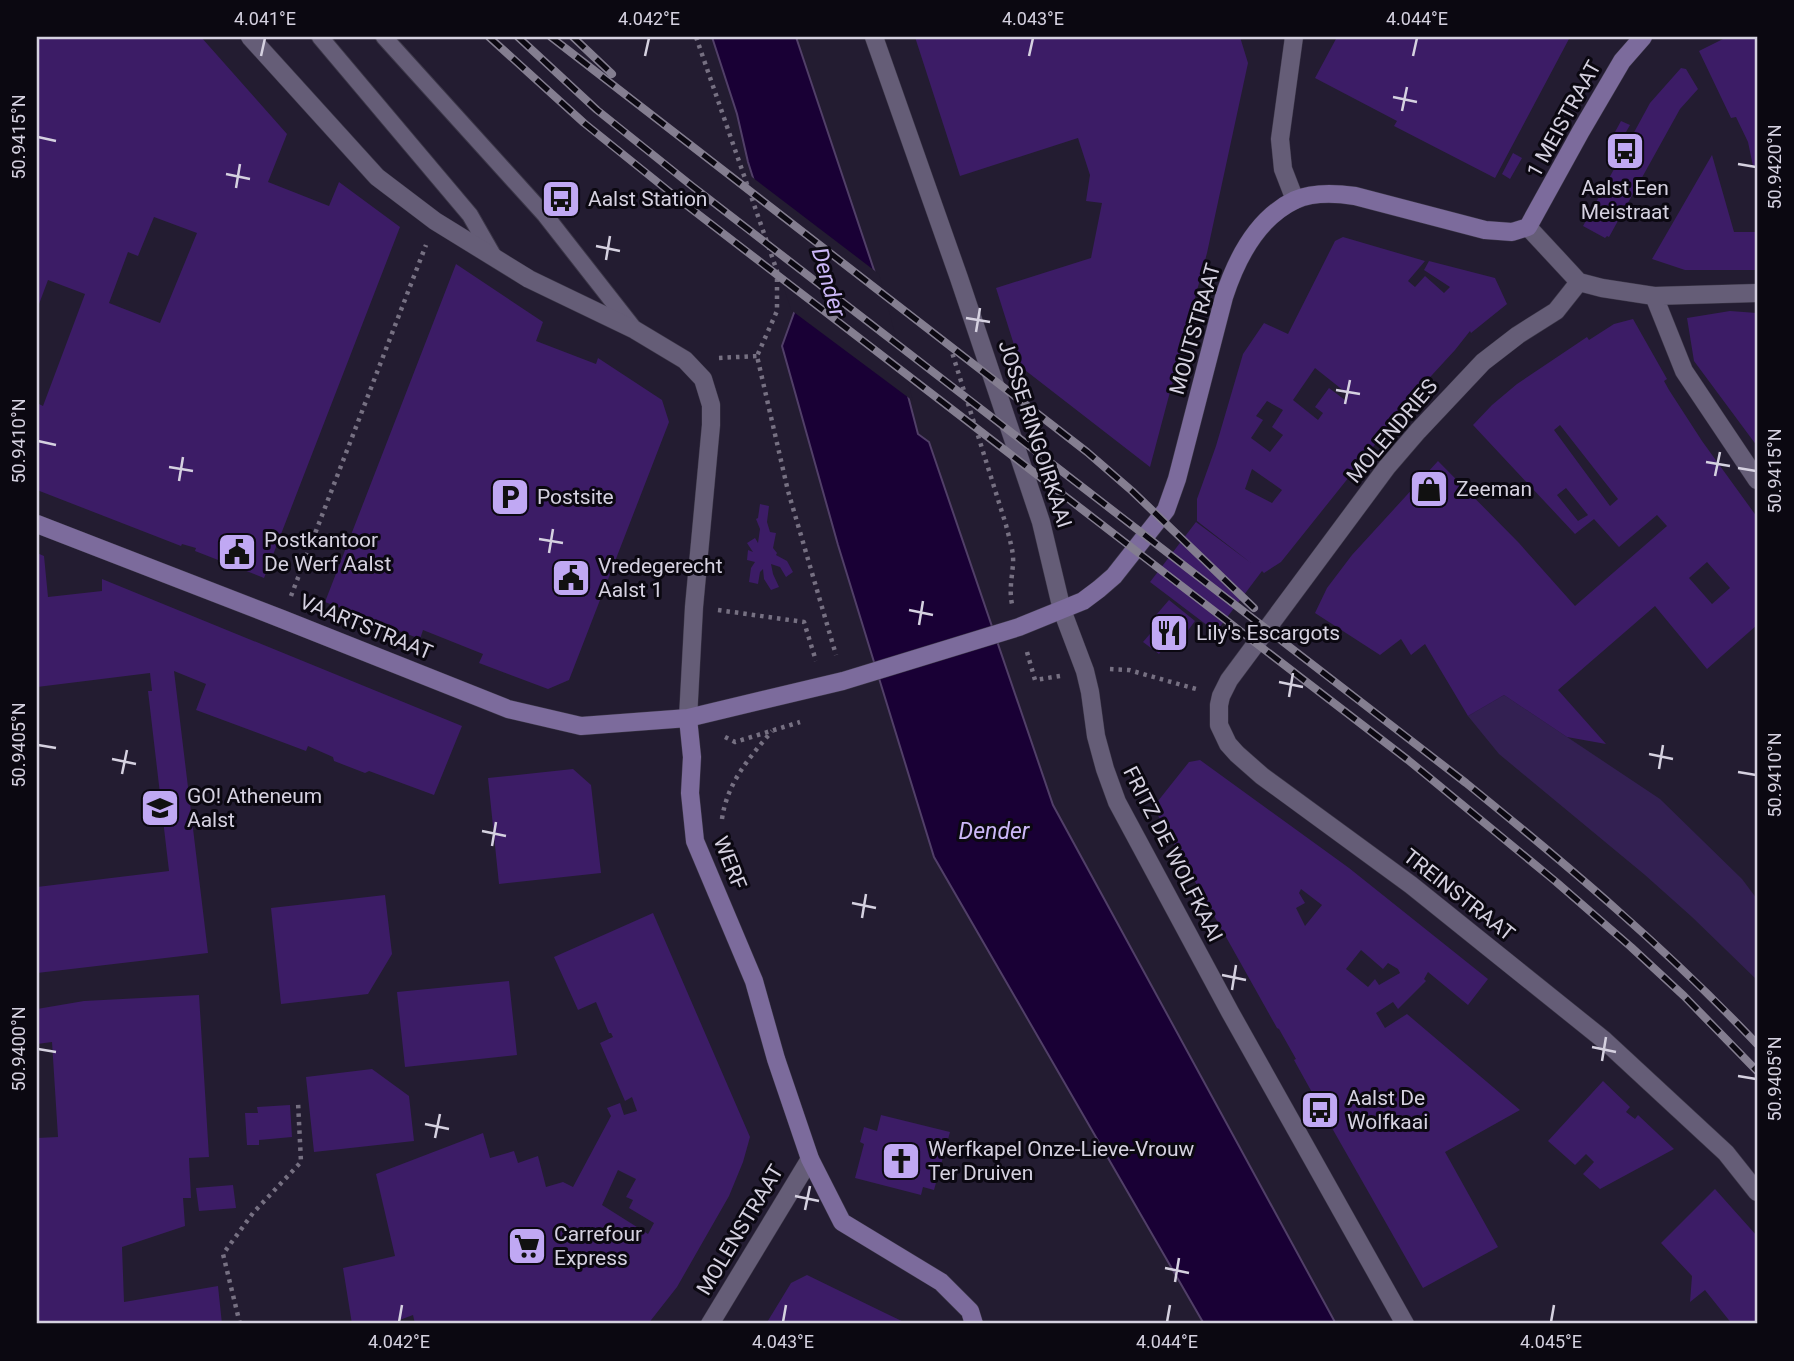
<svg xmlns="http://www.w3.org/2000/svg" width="1794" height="1361" font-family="Roboto,sans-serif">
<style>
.green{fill:#332052}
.water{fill:#190035;stroke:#513f68;stroke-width:2}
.pier{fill:#231c31}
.building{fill:#3c1c66;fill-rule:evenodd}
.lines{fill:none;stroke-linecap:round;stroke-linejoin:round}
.lane-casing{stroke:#3c3748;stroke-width:18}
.street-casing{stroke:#3c3748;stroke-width:19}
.secondary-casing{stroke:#3c3748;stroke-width:19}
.path{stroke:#767082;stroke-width:4.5;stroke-dasharray:3.5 5;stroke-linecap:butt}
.lane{stroke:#655d77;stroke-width:16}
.street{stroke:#655d77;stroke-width:18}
.secondary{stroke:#7c6b9c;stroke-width:18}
.rail-casing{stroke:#847e90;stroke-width:8}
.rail{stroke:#0b0811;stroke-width:5;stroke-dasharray:16;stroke-linecap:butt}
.ticks{fill:none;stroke:#d5d1e0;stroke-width:2.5}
.labels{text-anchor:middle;stroke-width:6;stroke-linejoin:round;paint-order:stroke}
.street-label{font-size:21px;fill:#d5d1e0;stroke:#0b0811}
.poi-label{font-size:21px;fill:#d5d1e0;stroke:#0b0811;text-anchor:start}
.water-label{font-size:23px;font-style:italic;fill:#ccb8f8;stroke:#0b0811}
.neatline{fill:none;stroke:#d5d1e0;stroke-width:2.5}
.ticks-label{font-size:18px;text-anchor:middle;fill:#d5d1e0}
</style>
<rect width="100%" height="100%" fill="#231c31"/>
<!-- green -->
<path class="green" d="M1504,695l156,104 82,80 15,20v81l-65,-63 -47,-42 -146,-121 -31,-38z"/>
<!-- water -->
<path class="water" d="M712,37h84l83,248 39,149 11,8 124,363 283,519h-132l-270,-467 -96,-312 -56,-199 13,-36 -47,-148 -11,-48z"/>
<!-- pier -->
<path class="pier" d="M748,174l131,100 34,127 -122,-91z"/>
<!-- building -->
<path class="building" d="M37,37h164l86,97 -19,48 61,24 10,-24 61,45 -136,351 -69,-27 1,-3 -14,-4 -1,2 -144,-56v-87l6,3 42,-112 -37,-14 -9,24 -2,-1zM154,217l43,16 -37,90 -51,-20 19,-51 10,4z
M915,37h325l8,26 -41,190 -57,214 -129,-100 -25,-79 95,-30 11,-55 -16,-2 4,-26 -12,-37 -118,38z
M1337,37h233l-75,141 -101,-52 3,-5 -82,-43z
M1727,37h30v127l-4,2 -5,-24 -12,-25 -5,1 -32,-67z
M1681,68l5,1 12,20 -18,20 -71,128 -2,-1 -2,2 -22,-12 67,-123z
M1621,121l9,4 -12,21 -8,-5z
M1513,153l9,5 -12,21 -8,-5z
M1712,155l22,77h23v38h-72l-33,-11z
M1343,237l82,24 -17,20 7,6 10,-11 19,17 6,-6 -26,-17 5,-9 66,17 12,26 -36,29 -1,-2 -15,19 -34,37 -140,175 -17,11 -2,-2 -46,61 -66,-50 46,-60 55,41 -54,-42v-22l19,-53 27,-92 21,-31 24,11 47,-93zM1315,368l34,27 -4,5 -16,-12 -14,19 8,6 -5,7 -25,-20zM1267,401l16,9 -11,17 11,8 -13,17 -19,-14 12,-18 -7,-4zM1252,469l30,21 -10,13 -27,-14z
M456,264l87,58 -7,19 60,23 2,-6 64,42 7,22 -100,258 -21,9 -69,-26 4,-9 -60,-24 -3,9 -95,-37z
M1730,311l27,2v133l-63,-85 -7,-43z
M1633,319l34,60 -3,2 5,9 33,51 55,76v108l-50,44 -52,-63 -97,84 48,54 -39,-7 -63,-42 -36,21 -43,-72 -14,11 -10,-16 -21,16 -65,-42 12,-25 25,-33 86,-94 81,82 56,63 92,-80 -10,-11 -38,32 -25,-28 -19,15 -102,-109 19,-20 25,-21 70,-47 2,3 25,-16zM1560,425l58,74 -8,7 -56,-76zM1566,488l22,27 -10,6 -21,-26zM1707,562l23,26 -18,16 -23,-26z
M760,504l9,2 -2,16 3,10 6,1 -3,15 4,5 -1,2 11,6 6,11 -7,5 -6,-10 -9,-3 2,10 6,13 -8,3 -7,-11 -1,-10 -3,3 -2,12 -9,-2 2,-14 4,-6 -8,-2 1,-10 5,2 -6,-9 8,-5 3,5 2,-14 -4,-10 2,-1z
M37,553l7,3 4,41 54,-6v-12l360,147 -28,69 -65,-24 -4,2 -31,-12 -1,-4 -25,-11 -2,5 -110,-41 10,-26 -32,-13 34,282 -171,20v-86l132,-16 -21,-180h4l-2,-18 -113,14z
M1169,600l26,21 -17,23 -7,-6 -12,16 -16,-12 13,-15 -6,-5z
M1200,760l149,108 139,111 -20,26 -40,-33 -4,7 2,2 -28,28 -5,-7 -17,11 9,15 22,-14 113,96 -75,42 53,95 -75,41 -99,-174 -30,-54 2,-1 -17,-30 -2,-1 -121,-216 2,-11 31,-39zM1301,889l21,16 -17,21 -9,-18 9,-5 -6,-10zM1361,950l22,19 5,-6 10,6 2,4 -21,12 -4,-6 -7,8 -22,-18z
M573,769l18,16 10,88 -102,11 -11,-106z
M385,895l7,59 -24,40 -87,10 -10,-96z
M653,913l97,224 -7,25 -14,34 -52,91 -29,37h-233l-2,-9 -24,9h-37l-9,-56 52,-12 -19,-82 107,-41 7,25 24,-7 4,12 20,-7 8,31 17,-5 10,5 38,-71 -4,-8 13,-5 4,12 13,-4 -5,-14 -7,4 -25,-58 13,-6 -2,-4h-2l-13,-31 -18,8 -24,-53zM618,1170l18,9 -10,18 7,3 -4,8 25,15 -6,11 -46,-29z
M509,981l8,74 -112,12 -8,-75z
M199,995l10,162 -20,1 2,40h-8l2,28 -63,21 2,55 94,-16 4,38h-185v-186l21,-1 -6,-95 -15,2v-35l47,-8z
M372,1069l37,27 5,45 -100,11 -8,-75z
M1603,1081l27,26 -4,5 9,7 3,-4 36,34 -74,40 -17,-15 11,-12 -8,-8 -11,11 -27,-24z
M290,1105l2,32 -33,3v5h-12l-2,-32h13l-1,-6z
M881,1115l69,17 -16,58 -11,-3 -2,8 -66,-17 9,-34 -4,-2 4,-15 13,4z
M233,1185l3,23 -37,3 -3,-23z
M1715,1189l42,47v88h-25l-27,-34 -15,12 2,-26 -31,-33z
M807,1275l78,38 23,11h-142l25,-41z"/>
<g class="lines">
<!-- lane casing -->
<g class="lane-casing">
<path id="lane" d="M320,37l150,178 24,42
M384,37l161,178 90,115"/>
</g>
<!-- street casing -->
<g class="street-casing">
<path id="street" d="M250,37l127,140 58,44 94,58 106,51 50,30 18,19 8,26v20l-17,182 -6,111
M874,37l85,241 82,244 21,88 23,61 5,21 6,44 9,33 12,33 113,210 175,312
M1294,37l-14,102 3,30 12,31
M1528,227l51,55
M1579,282l-23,29 -38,24 -35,27 -65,69 -31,36 -158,213 -8,16 -2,9v20l9,19 9,10 25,22 149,109 193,155 122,113 31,39
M1579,282l23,6 52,8 103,-3
M1654,296l30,75 73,109
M710,1324l100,-165"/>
</g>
<!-- secondary casing -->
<g class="secondary-casing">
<path id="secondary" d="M37,524l245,95 226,90 73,17 107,-8 155,-37 176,-54 64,-26 16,-12 15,-13 52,-66 11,-31 47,-182c12,-37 33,-79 71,-97 18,-8 40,-7 60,-4l130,34 27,2 16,-5 53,-96 41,-70 21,-24
M688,718l4,39 -2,36 5,48 59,140 22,78 34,100 32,63 99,60 29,29 4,13"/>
</g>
<!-- path -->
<path class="path" d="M696,37l81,234v40l-20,45 31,135 48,164
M950,346l56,179c3,13 8,26 7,39 -1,14 -4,26 -1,40
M719,358l38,-2
M291,596l135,-351
M718,610l86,12 12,39
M1027,652l8,28 25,-4
M1110,669l19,1 67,19
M725,737l10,5 65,-20
M722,819c5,-36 27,-61 50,-88
M240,1324l-17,-70 30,-41 48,-51 -3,-60"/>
<!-- lane -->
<use href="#lane" class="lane"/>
<!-- street -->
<use href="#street" class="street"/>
<!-- secondary -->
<use href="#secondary" class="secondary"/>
<!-- rail casing -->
<g class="rail-casing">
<path id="rail" d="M489,37l95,86 97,78 727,559 147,121 76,66 53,49 73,75
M518,37l79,73 95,76 774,597c101,82 201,166 291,261
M551,37l536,415 45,39 122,117
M573,37l39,37"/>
</g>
<!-- rail -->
<use href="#rail" class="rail"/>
</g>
<!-- ticks -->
<path class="ticks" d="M261,56l4,-18M645,56l4,-18M1029,56l4,-18M1413,56l4,-18M1393,97l24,5M1402,111l5,-24M38,137l18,4M1738,164l18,3M226,174l24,5M236,188l4,-24M596,246l24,5M606,260l4,-24M966,318l24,4M976,332l4,-24M1336,390l24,4M1345,404l5,-24M38,441l18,4M1706,462l24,4M169,467l24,4M1738,468l18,3M1715,476l5,-24M179,481l4,-24M539,539l24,4M549,553l4,-24M909,610l24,5M919,625l4,-24M1279,682l24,5M1289,697l4,-24M38,745l18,3M1649,754l24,5M112,759l24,5M1659,769l4,-24M1738,772l18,3M122,774l5,-24M482,831l24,5M492,846l4,-24M852,903l24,5M862,918l4,-24M1222,975l24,5M1232,990l4,-25M1592,1047l24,5M38,1049l18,3M1602,1061l4,-24M1738,1076l18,3M425,1124l24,5M435,1138l5,-24M795,1196l24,5M805,1210l5,-24M1165,1268l24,5M1175,1282l4,-24M399,1322l3,-17M783,1322l3,-17M1167,1322l3,-17M1551,1322l3,-17"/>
<!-- icons -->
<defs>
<g id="bus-square" transform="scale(2.0125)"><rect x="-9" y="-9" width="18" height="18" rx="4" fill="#c0a8f3" stroke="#0b0811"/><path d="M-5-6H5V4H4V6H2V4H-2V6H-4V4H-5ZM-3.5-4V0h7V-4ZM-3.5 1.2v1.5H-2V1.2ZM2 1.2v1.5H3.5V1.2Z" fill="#111"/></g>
<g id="shop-square" transform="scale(2.0125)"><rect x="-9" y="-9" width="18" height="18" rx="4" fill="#c0a8f3" stroke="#0b0811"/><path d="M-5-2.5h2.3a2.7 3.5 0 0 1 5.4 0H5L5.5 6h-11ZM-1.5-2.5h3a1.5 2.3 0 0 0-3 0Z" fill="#111"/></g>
<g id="parking-square" transform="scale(2.0125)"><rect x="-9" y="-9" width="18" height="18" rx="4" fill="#c0a8f3" stroke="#0b0811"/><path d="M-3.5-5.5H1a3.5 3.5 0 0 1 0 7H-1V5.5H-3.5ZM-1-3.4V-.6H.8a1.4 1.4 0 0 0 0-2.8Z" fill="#111"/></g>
<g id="civic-square" transform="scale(2.0125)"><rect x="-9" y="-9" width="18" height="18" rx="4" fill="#c0a8f3" stroke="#0b0811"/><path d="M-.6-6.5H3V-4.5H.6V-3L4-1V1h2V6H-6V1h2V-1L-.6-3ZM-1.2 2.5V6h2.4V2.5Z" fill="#111"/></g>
<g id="restaurant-square" transform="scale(2.0125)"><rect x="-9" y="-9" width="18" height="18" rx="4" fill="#c0a8f3" stroke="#0b0811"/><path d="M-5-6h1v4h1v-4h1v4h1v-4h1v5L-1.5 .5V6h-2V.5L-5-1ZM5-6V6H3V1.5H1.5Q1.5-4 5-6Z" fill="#111"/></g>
<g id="school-square" transform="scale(2.0125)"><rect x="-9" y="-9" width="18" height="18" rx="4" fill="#c0a8f3" stroke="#0b0811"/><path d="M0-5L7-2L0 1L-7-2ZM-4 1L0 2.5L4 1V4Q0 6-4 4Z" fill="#111"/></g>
<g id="church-square" transform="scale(2.0125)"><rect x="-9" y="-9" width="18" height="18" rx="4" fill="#c0a8f3" stroke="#0b0811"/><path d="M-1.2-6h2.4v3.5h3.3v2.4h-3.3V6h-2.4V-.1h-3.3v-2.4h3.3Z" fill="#111"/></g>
<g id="supermarket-square" transform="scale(2.0125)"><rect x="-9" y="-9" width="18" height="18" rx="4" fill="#c0a8f3" stroke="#0b0811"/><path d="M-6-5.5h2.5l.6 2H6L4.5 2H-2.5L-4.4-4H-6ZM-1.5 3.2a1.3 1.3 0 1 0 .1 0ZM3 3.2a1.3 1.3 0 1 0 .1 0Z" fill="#111"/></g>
</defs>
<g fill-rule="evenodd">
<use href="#bus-square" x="1625" y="151"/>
<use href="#bus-square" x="561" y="199"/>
<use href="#shop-square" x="1429" y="489"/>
<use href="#parking-square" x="510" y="497"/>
<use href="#civic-square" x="237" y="552"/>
<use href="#civic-square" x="571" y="578"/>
<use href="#restaurant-square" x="1169" y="633"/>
<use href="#school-square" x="160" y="808"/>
<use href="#bus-square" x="1320" y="1110"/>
<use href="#church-square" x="901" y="1161"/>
<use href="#supermarket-square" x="527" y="1246"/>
</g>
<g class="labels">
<!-- street labels -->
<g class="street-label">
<text transform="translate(1564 119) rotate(-61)" y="7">1 MEISTRAAT</text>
<text transform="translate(1195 329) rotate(-74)" y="7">MOUTSTRAAT</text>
<text transform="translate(1392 431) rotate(-50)" y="7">MOLENDRIES</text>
<text transform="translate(1035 434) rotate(72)" y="7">JOSSE RINGOIRKAAI</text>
<text transform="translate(366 627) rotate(22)" y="7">VAARTSTRAAT</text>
<text transform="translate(1173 854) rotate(63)" y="7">FRITZ DE WOLFKAAI</text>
<text transform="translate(730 863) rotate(68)" y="7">WERF</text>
<text transform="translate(1459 895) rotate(38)" y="7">TREINSTRAAT</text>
<text transform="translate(740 1230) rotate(-59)" y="7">MOLENSTRAAT</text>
</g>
<!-- poi labels -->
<g class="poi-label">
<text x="1625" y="195" text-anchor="middle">Aalst Een<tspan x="1625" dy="24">Meistraat</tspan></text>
<text x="588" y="206">Aalst Station</text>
<text x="1456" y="496">Zeeman</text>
<text x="537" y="504">Postsite</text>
<text x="264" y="547">Postkantoor<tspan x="264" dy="24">De Werf Aalst</tspan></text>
<text x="598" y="573">Vredegerecht<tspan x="598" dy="24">Aalst 1</tspan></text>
<text x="1196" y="640">Lily's Escargots</text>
<text x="187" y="803">GO! Atheneum<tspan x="187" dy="24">Aalst</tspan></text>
<text x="1347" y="1105">Aalst De<tspan x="1347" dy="24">Wolfkaai</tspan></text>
<text x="928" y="1156">Werfkapel Onze-Lieve-Vrouw<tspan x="928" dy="24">Ter Druiven</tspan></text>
<text x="554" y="1241">Carrefour<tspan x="554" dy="24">Express</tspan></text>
</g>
<!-- water labels -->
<g class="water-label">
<text transform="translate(829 282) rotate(74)" y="8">Dender</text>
<text x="994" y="839">Dender</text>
</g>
</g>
<!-- border -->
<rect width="1794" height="1361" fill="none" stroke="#0b0811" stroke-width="77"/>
<rect x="38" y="38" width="1718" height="1284" class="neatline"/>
<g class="ticks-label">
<text x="265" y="25">4.041°E</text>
<text x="649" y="25">4.042°E</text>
<text x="1033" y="25">4.043°E</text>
<text x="1417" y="25">4.044°E</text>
<text transform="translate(19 137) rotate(-90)" y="6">50.9415°N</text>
<text transform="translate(1775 167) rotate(-90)" y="6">50.9420°N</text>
<text transform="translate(19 441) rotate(-90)" y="6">50.9410°N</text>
<text transform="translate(1775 471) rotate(-90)" y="6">50.9415°N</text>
<text transform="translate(19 745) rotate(-90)" y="6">50.9405°N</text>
<text transform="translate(1775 775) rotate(-90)" y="6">50.9410°N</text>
<text transform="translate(19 1049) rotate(-90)" y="6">50.9400°N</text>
<text transform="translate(1775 1079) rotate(-90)" y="6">50.9405°N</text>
<text x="399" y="1348">4.042°E</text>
<text x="783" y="1348">4.043°E</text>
<text x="1167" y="1348">4.044°E</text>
<text x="1551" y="1348">4.045°E</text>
</g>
</svg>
